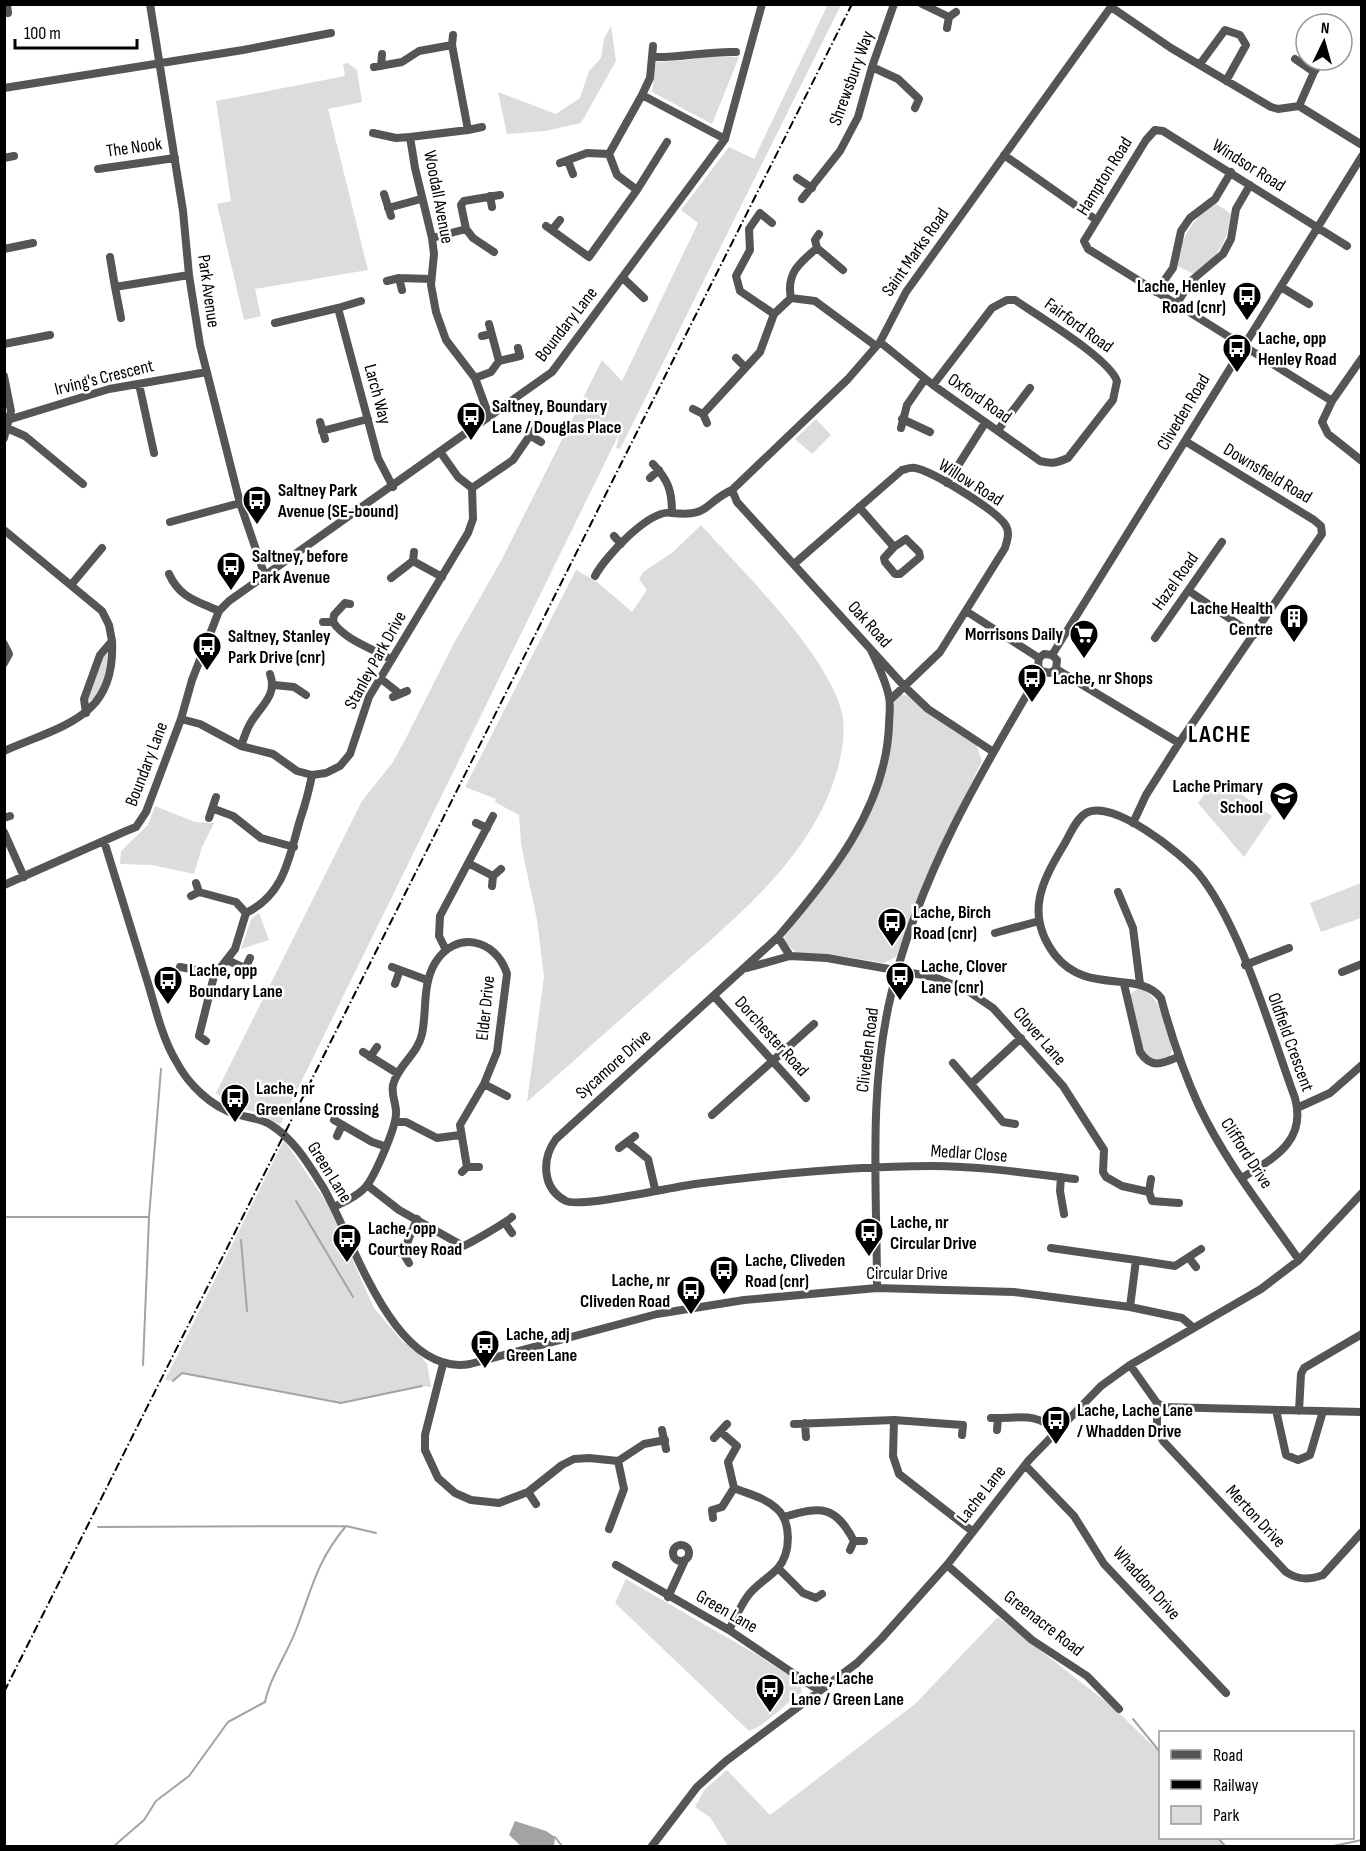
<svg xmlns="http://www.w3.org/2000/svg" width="1366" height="1851" font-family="'Sofia Sans Condensed',sans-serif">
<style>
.green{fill:#dcdcdc}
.water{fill:#a3a3a3}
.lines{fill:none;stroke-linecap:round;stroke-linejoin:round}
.stream{stroke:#a3a3a3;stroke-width:2}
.minor{stroke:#555;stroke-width:8}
.rail{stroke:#000;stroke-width:2;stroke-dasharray:9 3 1.5 3;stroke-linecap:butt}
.labels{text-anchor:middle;stroke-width:5;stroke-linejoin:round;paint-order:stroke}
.street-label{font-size:18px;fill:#000;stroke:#fff}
.poi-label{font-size:18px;font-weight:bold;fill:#000;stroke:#fff;text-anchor:start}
.district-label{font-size:24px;font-weight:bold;letter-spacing:1.5px;fill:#000;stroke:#fff}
</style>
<rect width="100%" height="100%" fill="#fff"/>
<!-- green -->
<path class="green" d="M828,4l13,1 -221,444 -4,-1 4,-16 -340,693 -19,-11 -31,-9 -14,-12 146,-292 31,-39 13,-24 47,-93 48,-84 101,-201 20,21 76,-158 -17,-13 48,-63 25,12z
M611,26l5,35 -35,62 -36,8 -38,3 -9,-42 58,22 24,-16 9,-27 12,-13 3,-19z
M707,56l32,1 -27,67 -60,-32 4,-30 33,-2z
M348,63l9,7 5,32 -34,7 40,161 -113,19 6,27 -17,4 -27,-116 14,-3 -15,-100 129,-25 -2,-12z
M1215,203l16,11c-4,29 -13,44 -38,60l-15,-8c2,-29 14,-46 37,-63z
M816,419l15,16 -19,19 -17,-15z
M701,525c42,47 127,129 141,188 4,20 0,39 -5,58 -27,93 -112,155 -181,217 -43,38 -86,76 -129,114l17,-125 -7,-57 -16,-76 -2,-29 -24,-13 1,-3 -31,-12 111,-217 21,12 35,30 15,-22 -8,-11 4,-7 30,-20z
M109,652c-2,17 -3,43 -22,50l18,-49z
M900,695h8l69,51 5,15 -47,97 -39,99 -12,6 -56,-9 -31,-1 -14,-12 3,-7c41,-48 81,-98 98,-160 6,-22 0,-64 16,-79z
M1217,777l55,39 -28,41 -46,-54z
M155,806l40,16 19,1 -12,24 -8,27 -42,-9 -32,-1 1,-13 27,-26z
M1361,883v35l-40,14 -11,-29z
M259,913l10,27 -28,9 10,-30z
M1139,988c24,8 26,39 33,62l-2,7 -17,5 -10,-8 -13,-60z
M284,1140l43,63 47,105 28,33 16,11 9,12 4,23 -9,-1 -81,17 -159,-30 -9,8 -8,-1z
M626,1579l133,77 41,27 2,9 -42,34 -11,5 -134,-128z
M998,1617l117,92 45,44v85h58l7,8h-497l-18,-29 -15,-10 10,-18 22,-19 43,45 145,-111z"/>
<!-- water -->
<path class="water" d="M515,1821l31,10 9,6 -1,9h-33l-12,-11z"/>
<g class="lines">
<!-- stream -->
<path class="stream" d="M296,1201l57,96
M4,1217h145
M241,1240l6,71
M143,1365l6,-148 12,-148
M173,1381l9,-8 159,30 81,-17
M98,1527l248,-1
M1133,1719l27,33
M555,1837l7,9
M1218,1838l7,8
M114,1846l30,-26 12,-19 33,-25 39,-54 37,-20c5,-25 22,-48 31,-72 16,-41 20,-68 50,-104l30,7
M1333,1846l29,-6"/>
<!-- minor -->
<path class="minor" d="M150,4l33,207 6,64 11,70 40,158 25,73
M922,4l27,13
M1111,7l60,41 100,59 7,2 21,-3
M4,13h4l-1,-9
M947,28l2,-11 7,-5
M453,35l-1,10 16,85 -58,7 5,31 17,70 2,16 -3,31 5,27 10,28 29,38 14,38
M652,57c29,1 55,-6 84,-5
M1295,59l19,13 -15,34
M1200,64l25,-34 15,5 6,10 -20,36
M381,66l1,-12
M374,67l28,-5 17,-11 33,-6
M872,67l26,12 21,20 -4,9
M1314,72l8,-12
M4,88l239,-38 88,-17
M642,95l8,-17 3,-32
M1299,106l63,39
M468,130l14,-3
M373,133l23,5 14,-1
M1004,155l91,64
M4,158l10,-2
M568,161l5,13
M560,163l27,-10 22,1
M98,169l77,-11
M797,178l15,10
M637,190l-20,-15 -8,-21 33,-59 83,44
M384,194l7,22
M490,196l2,11
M802,199l38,-48 18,-34 14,-50 22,-63
M388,208l33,-9
M772,223l-12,-10 -11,16 1,21 -14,26 4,15 34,23
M546,226l43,31 48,-67 30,-48
M466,229l7,9 21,14
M552,230l8,-10
M432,238l34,-9 -5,-24 3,-4 36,-6
M817,248l-2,-8 4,-6
M4,249l29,-6
M110,257l5,30 74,-12
M399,278l3,12
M623,278l21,20
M387,281l12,-3 32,1
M115,287l6,31
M1281,287l28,17
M1156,292l17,-24 8,-37 9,-13 25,-19 16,-27
M791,298c-5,-24 8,-35 26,-50l26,22
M1176,305l15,-24 32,-27 8,-15 5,-30 14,-24
M338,308l23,-7
M275,323l63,-15 40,150 15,29
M489,324l10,37
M482,336l9,-2
M880,342l53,43 107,76c12,3 17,2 28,-3l45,-58 4,-19c-8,-23 -79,-65 -102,-81h-8l-15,8 -59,77
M4,344l46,-9
M736,358l9,9
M1362,358l-30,43 -10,21 6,12 34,27
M4,376l7,35 -7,27
M475,378l16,-6 8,-11 21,-5 -2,-8
M139,384l15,69
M1332,401l-244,-152 -4,-8 62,-101 9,-10 8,1 184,115
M693,409l10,5
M11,419l98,-30 98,-17
M902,419l28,13
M320,422l5,17
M707,423l-4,-9 57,-62 14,-38 17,-16 24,3 61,45
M901,428l6,-23 18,-26
M9,429l16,7 58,48
M998,430l32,-42
M322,431l46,-12
M531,436l10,6
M653,464c15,16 19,26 19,49 39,4 31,-10 60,-23
M650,478l9,-8
M947,483l38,-60
M472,488l41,-28 22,-32
M859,507l35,40 12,-8 13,13 1,5 -20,17h-5l-10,-12 -1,-4 10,-11
M170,522l70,-19
M4,530l98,81 7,14 3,16 -12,14 -16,44 2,14
M614,536l7,8
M413,561l1,-9
M794,564l108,-94c4,-1 9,-3 13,-2 17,3 83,43 91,58 4,7 1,15 -1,22l-65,104 -50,48
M169,574c11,24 28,27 50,37
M595,576c9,-18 55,-68 77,-63
M391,578l22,-17 29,16
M71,585l31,-37
M1189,591l65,44
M350,604l-5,-1 -11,12 -1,7c12,18 39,26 57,37
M966,611l73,47
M323,622h10
M1155,638l67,-96
M4,644l5,10 -5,9
M871,650c7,15 15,31 18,47 2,9 0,19 0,28 -3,83 -59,152 -111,212l-222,202c-14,19 -15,49 10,62 15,7 106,-14 129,-17 78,-10 157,-18 236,-18 47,0 97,7 144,13
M1052,655l310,-499
M1056,669l123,74
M1041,671l9,2 6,-4 1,-9 -5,-5
M1041,671l-3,-5 1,-8 5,-4 8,1
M380,678l20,16
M274,685l20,2 12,8
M393,697l14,-6
M181,719l19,5 41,22 32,8 24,17 15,4 14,-2 14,-7 10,-12 19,-57 99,-164 5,-14 -1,-31 -14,-11 -17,-24
M241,746c3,-8 5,-15 9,-22 10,-18 28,-28 20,-50
M4,751c59,-26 112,-33 108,-110
M992,751l-64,-42 -23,-22 -168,-185 -5,-12 116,-111 32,-37 26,-50 207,-288
M214,809l19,7 28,22 33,9
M4,818l6,-2
M209,818l7,-21
M476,823l11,5
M1133,823l13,-28 33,-52 143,-209 -1,-8 -7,-6 -129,-79
M4,832l20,45
M104,841c14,46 29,93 43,139 8,26 15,58 29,81 12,23 35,46 60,53 12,4 25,4 35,11 23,14 38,40 52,62 30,51 70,191 147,177l187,-50 87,-14 133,-12 137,4 116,15 52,11 12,10
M468,863l25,13 8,-7
M196,883l3,9 37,10 10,11
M4,885l122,-54 10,-4 10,-15 35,-93 11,-39 27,-69 10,-10 323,-229 173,-233 37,-135
M492,886l1,-10
M1118,892l15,36 7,56
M191,896l8,-4
M995,933l44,-12
M778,937l12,19
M446,950l-7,-14 1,-20 53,-100
M227,960l26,12
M1245,965l44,-17
M180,967l22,4 12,5 -15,60 7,5
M392,967l35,13
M747,968l43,-12 37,2 107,19 34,14 25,17 70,78 41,64 -1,22 3,5 16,9 27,6 3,9 27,2
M245,969l5,-11
M1342,972l20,-8
M214,976l21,-27 11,-36c39,-19 43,-56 54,-93 5,-15 9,-29 12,-45
M395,984l5,-14
M1124,984l16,68c11,17 22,12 38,5
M714,996l92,102
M363,1052l34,21
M370,1057l7,-10
M953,1063l18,21
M484,1084l23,12
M1297,1108l33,-15 32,-28
M712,1115l102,-91
M334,1120l38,22 12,4
M395,1122h11l31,16 23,-3
M1015,1124l-12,-2 -32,-38 50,-46
M337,1136l5,-11
M627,1142l21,17 7,30
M619,1148l16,-12
M462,1172l5,-5h12
M1061,1177l-1,14 4,23
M1242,1178c31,-20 65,-36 53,-80 -24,-65 -54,-173 -97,-225 -17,-20 -86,-75 -112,-60 -10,6 -16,21 -21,30 -23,38 -41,71 -10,112 32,41 83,14 106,43 10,37 22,73 38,108 26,55 65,104 100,154
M367,1185l32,25 64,36c6,-2 44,-24 49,-29
M1149,1192l2,-13
M334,1207c12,-6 26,-12 34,-23 8,-12 29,-58 28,-72 0,-9 -5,-18 -3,-27 5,-20 25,-31 29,-51 5,-23 0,-49 13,-71 20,-33 61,-25 72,11l-10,78 -13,32 -24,41 7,42
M505,1223l7,10
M1051,1248l85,12 -6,47
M391,1251l12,2
M1189,1258l7,9
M1136,1260l39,6 26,-17
M409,1263l-6,-10 14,-34
M877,1288c0,-97 -9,-197 14,-293 27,-117 89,-222 150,-324
M443,1364l-18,71v15l13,28 17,15 16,7 28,3 29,-11 34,-27 12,-6 15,-1 29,3 26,-17 21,-4
M1130,1365l27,38 7,4 198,5
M1157,1403v26l6,12 123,131c12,8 23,8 37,3l39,-43
M1276,1410l10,45 12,5 12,-5 13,-44
M1299,1411l2,-37 3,-6 58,-34
M991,1418c27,1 44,-7 65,13
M894,1420l-1,36 6,18 73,57
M805,1423l1,14
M794,1424l100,-4 69,5 -1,10
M662,1430l4,19
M997,1430l1,-12
M721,1432l16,14 -9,16 6,26
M714,1438l13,-14
M1025,1465l49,51 30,48 122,129
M528,1492l8,12
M784,1517c37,-11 51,-12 70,24
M713,1518l-1,-8 10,-3 12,-19c14,6 30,9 42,20 16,13 15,45 2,60 -10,11 -23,17 -31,29 -7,10 -12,22 -18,33
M609,1529l15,-40 -6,-28
M673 1553a8 8 0 1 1 16 0a8 8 0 1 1-16 0Z
M850,1550l4,-9h10
M616,1565l113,65 89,60
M947,1565l85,75 55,36 32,33
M778,1568l25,25 13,5 6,-4
M668,1597l17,-37
M652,1846l45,-59 29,-26 131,-98 24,-24 66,-74 82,-105 72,-74 29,-21 131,-76 38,-29 63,-67"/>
<!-- rail -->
<path class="rail" d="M4,1692l848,-1688"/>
</g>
<!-- icons -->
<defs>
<g id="bus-pin" transform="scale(1.5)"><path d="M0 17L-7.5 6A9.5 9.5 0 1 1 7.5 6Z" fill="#000" stroke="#fff"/><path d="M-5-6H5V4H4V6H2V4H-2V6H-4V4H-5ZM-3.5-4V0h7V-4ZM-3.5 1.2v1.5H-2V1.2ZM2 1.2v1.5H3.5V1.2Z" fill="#fff"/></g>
<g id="building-pin" transform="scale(1.5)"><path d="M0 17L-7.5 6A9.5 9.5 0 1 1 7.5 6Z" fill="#000" stroke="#fff"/><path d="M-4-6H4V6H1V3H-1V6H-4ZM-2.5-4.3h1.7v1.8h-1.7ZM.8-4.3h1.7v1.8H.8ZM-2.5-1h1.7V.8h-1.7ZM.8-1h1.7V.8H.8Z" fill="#fff"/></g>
<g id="supermarket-pin" transform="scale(1.5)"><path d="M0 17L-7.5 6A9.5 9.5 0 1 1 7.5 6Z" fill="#000" stroke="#fff"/><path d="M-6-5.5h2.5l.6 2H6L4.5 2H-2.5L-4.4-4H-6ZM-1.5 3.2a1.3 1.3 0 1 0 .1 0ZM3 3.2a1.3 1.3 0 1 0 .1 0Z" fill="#fff"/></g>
<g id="school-pin" transform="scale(1.5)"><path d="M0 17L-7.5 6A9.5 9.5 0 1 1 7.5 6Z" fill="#000" stroke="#fff"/><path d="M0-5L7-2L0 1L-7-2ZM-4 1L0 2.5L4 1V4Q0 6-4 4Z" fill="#fff"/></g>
</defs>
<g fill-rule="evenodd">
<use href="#bus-pin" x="1247" y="296"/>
<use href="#bus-pin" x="1237" y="348"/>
<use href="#bus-pin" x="471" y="416"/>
<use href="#bus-pin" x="257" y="500"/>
<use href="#bus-pin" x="231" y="566"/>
<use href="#building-pin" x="1294" y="618"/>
<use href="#supermarket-pin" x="1084" y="634"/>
<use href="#bus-pin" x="207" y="646"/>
<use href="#bus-pin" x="1032" y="678"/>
<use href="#school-pin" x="1284" y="796"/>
<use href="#bus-pin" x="892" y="922"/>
<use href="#bus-pin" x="900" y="976"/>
<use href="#bus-pin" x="168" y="980"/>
<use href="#bus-pin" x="235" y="1098"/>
<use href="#bus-pin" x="869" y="1232"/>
<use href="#bus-pin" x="347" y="1238"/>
<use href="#bus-pin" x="724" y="1270"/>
<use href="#bus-pin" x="691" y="1290"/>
<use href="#bus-pin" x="485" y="1344"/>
<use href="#bus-pin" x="1056" y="1420"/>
<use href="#bus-pin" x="770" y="1688"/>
</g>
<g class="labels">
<!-- street labels -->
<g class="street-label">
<text transform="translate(851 78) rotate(-70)" y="6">Shrewsbury Way</text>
<text transform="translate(134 147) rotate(-8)" y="6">The Nook</text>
<text transform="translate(1249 165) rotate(32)" y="6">Windsor Road</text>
<text transform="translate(1104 176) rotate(-58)" y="6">Hampton Road</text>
<text transform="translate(439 197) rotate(79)" y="6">Woodall Avenue</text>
<text transform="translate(915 252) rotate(-55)" y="6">Saint Marks Road</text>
<text transform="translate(209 291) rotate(82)" y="6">Park Avenue</text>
<text transform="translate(566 324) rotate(-52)" y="6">Boundary Lane</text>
<text transform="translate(1079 325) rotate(36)" y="6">Fairford Road</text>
<text transform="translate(104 377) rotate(-14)" y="6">Irving's Crescent</text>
<text transform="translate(378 394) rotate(75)" y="6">Larch Way</text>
<text transform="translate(980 398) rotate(35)" y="6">Oxford Road</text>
<text transform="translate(1183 412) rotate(-59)" y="6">Cliveden Road</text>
<text transform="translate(1268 473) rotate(31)" y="6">Downsfield Road</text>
<text transform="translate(971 482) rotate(32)" y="6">Willow Road</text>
<text transform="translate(1175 581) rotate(-55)" y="6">Hazel Road</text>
<text transform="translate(870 624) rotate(48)" y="6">Oak Road</text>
<text transform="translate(375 660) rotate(-61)" y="6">Stanley Park Drive</text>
<text transform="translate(146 764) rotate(-69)" y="6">Boundary Lane</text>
<text transform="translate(485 1008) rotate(-84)" y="6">Elder Drive</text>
<text transform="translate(772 1036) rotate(48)" y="6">Dorchester Road</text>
<text transform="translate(1040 1036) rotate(49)" y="6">Clover Lane</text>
<text transform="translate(1291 1042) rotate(70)" y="6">Oldfield Crescent</text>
<text transform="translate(867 1050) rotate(-83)" y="6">Cliveden Road</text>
<text transform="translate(613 1064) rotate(-42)" y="6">Sycamore Drive</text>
<text transform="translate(969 1153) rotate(4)" y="6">Medlar Close</text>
<text transform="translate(1247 1153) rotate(57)" y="6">Clifford Drive</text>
<text transform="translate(330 1172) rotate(58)" y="6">Green Lane</text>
<text x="907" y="1279">Circular Drive</text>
<text transform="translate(981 1494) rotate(-52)" y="6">Lache Lane</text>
<text transform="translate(1256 1516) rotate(47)" y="6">Merton Drive</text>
<text transform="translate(1147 1583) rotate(48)" y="6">Whaddon Drive</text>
<text transform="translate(727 1611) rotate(30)" y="6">Green Lane</text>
<text transform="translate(1044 1623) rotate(38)" y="6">Greenacre Road</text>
</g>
<!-- poi labels -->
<g class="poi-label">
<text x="1226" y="292" text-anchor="end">Lache, Henley<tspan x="1226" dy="21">Road (cnr)</tspan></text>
<text x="1258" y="344">Lache, opp<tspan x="1258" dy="21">Henley Road</tspan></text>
<text x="492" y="412">Saltney, Boundary<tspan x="492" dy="21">Lane / Douglas Place</tspan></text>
<text x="278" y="496">Saltney Park<tspan x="278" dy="21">Avenue (SE-bound)</tspan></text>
<text x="252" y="562">Saltney, before<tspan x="252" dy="21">Park Avenue</tspan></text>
<text x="1273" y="614" text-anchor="end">Lache Health<tspan x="1273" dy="21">Centre</tspan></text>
<text x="1063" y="640" text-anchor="end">Morrisons Daily</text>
<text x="228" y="642">Saltney, Stanley<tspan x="228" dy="21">Park Drive (cnr)</tspan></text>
<text x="1053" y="684">Lache, nr Shops</text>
<text x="1263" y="792" text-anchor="end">Lache Primary<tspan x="1263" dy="21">School</tspan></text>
<text x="913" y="918">Lache, Birch<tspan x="913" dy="21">Road (cnr)</tspan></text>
<text x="921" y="972">Lache, Clover<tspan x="921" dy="21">Lane (cnr)</tspan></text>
<text x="189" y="976">Lache, opp<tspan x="189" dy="21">Boundary Lane</tspan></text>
<text x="256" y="1094">Lache, nr<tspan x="256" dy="21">Greenlane Crossing</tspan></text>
<text x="890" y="1228">Lache, nr<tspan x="890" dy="21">Circular Drive</tspan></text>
<text x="368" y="1234">Lache, opp<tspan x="368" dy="21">Courtney Road</tspan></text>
<text x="745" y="1266">Lache, Cliveden<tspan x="745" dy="21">Road (cnr)</tspan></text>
<text x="670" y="1286" text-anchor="end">Lache, nr<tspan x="670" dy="21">Cliveden Road</tspan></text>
<text x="506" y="1340">Lache, adj<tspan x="506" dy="21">Green Lane</tspan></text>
<text x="1077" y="1416">Lache, Lache Lane<tspan x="1077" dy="21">/ Whadden Drive</tspan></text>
<text x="791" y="1684">Lache, Lache<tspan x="791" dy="21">Lane / Green Lane</tspan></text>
</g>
<!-- district labels -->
<g class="district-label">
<text x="1220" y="742">LACHE</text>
</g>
</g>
<!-- border -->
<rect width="1366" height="1851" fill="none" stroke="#000000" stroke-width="12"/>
<!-- legend -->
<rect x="1159" y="1731" width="195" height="108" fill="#ffffff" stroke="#999999" stroke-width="1.5"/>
<rect x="1171" y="1750" width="30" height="9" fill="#555555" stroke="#999999" stroke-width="1.5"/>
<text x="1213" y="1761" font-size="18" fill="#000000">Road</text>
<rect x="1171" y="1780" width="30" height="9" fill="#000000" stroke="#999999" stroke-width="1.5"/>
<text x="1213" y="1791" font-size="18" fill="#000000">Railway</text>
<rect x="1171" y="1806" width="30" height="18" fill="#dcdcdc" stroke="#999999" stroke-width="1.5"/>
<text x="1213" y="1821" font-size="18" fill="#000000">Park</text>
<!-- north arrow -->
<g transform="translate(1324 42) rotate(5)"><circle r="28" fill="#ffffff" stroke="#999999" stroke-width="1.5"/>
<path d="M0-4.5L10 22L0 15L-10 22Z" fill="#000000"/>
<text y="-9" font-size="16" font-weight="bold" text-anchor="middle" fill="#000000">N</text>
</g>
<!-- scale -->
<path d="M15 39v9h122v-9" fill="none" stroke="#000000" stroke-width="3"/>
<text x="24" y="39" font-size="18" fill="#000000" stroke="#ffffff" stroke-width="4.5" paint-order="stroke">100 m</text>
</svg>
